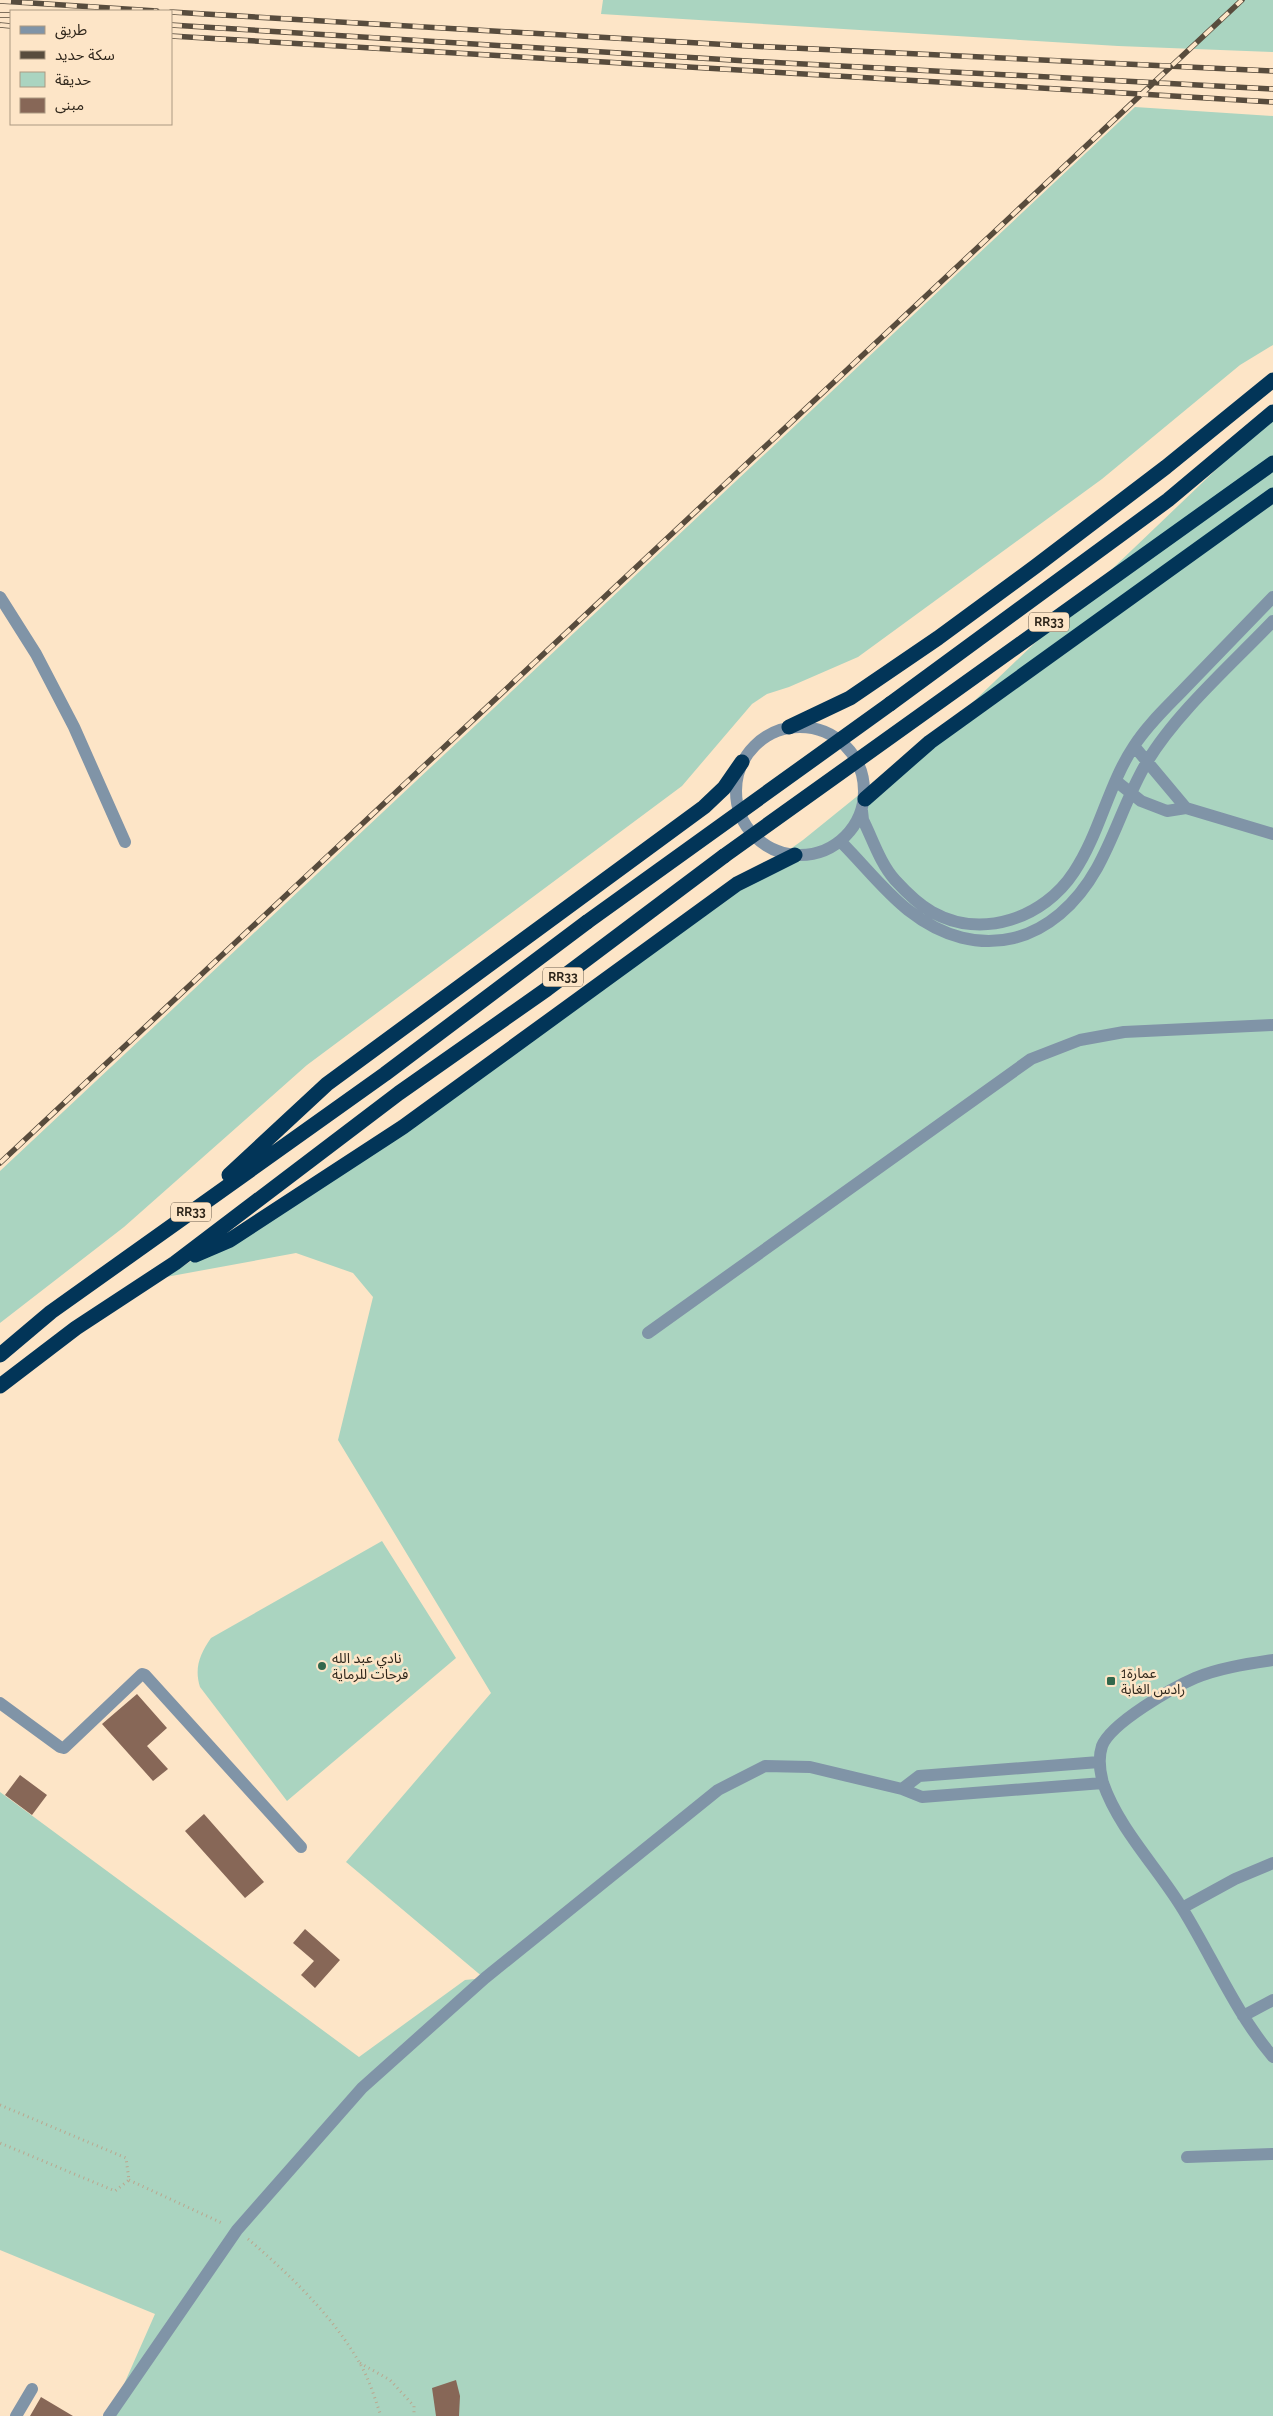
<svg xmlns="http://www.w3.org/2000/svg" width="1273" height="2416" font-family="Raleway,'Noto Sans Arabic',sans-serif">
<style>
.green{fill:#aad4c0}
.building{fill:#876757}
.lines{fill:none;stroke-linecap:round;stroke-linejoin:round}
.path{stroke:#baa78f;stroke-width:3;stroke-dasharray:1 4;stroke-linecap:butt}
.minor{stroke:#8094a7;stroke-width:12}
.highway{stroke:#023558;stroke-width:15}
.rail-casing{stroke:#584c3d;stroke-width:5.5}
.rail{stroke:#fde5c7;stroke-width:4;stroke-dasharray:11;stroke-linecap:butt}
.highway-bridge{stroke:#023558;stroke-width:15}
.poi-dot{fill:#32674c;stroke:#fde5c7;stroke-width:2}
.labels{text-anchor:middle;stroke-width:5;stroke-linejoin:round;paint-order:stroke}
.shield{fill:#fde5c7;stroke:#6d5f4f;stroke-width:1}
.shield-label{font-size:12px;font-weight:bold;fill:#2f261b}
.poi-label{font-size:14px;fill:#2f261b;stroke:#fde5c7;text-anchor:start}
</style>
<rect width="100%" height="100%" fill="#fde5c7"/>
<!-- green -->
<path class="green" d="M603,0h670v52l-155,-6 -517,-32z
M1135,107l138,9v229l-33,20 -138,114 -244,178 -69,30 -22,7 -15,10 -70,82 -375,279 -183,162 -124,96v-152z
M1273,415v2001h-1163l45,-102 -155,-64v-458l359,265 106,-77 19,-2 -138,-116 145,-169 -153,-253 35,-143 -20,-24 -57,-20 -130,24 203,-129 434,-308 167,-135z
M382,1541l74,117 -169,143 -87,-114c-6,-19 0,-33 11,-49z"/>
<!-- building -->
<path class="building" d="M137,1694l30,34 -20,18 21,23 -15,12 -51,-57z
M20,1775l27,20 -15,20 -27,-20z
M204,1814l60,68 -19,16 -60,-67z
M305,1929l35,31 -25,28 -14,-13 13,-14 -21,-18z
M456,2380l4,16 -1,20h-23l-4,-28z
M41,2397l32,19h-43z"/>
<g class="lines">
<!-- path -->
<path class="path" d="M0,2105l126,53 3,22 -14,11 -115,-48
M129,2180l95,44
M248,2239c41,35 84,76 111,123 10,16 16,37 22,54
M360,2363l30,17 24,26v10"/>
<!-- minor -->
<path class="minor" d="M0,597l36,57 38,73 51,115
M736 791a64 64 0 1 1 128 0a64 64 0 1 1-128 0Z
M1134,746l52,62
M1116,781l25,20 26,10 19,-3 87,26
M862,811l1,9c10,20 17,43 32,60 10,11 23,24 37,32 50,28 112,6 142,-40 26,-39 34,-87 60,-126 14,-22 34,-40 52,-59 29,-30 58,-60 87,-90
M839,843h3c22,22 42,48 66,67 71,56 147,33 189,-42 19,-34 30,-73 50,-106 29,-49 86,-99 126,-141
M648,1333l383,-274 49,-19 44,-8 149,-7
M1273,1660c-26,4 -54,8 -78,18 -23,10 -84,45 -93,68 -4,12 -2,26 1,37 16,46 54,84 79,125 31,50 53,104 91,149
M0,1703l60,44 4,1 78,-74 3,1 156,172
M902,1789l17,-13 180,-14
M1182,1908l53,-29 38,-16
M1243,2016l30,-16
M1187,2157l86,-3
M16,2416l16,-27
M109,2416l128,-186 125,-142 123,-110 233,-188 47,-24 45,1 92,22 20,8 181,-14"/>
<!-- highway -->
<path class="highway" d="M890,704l278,-204 105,-88
M789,727l61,-29 88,-60 98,-72 130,-99 107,-87
M865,799l65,-57 343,-247
M229,1175l98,-91 377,-277 20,-19 18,-26
M195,1255l35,-15 173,-113 334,-243 58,-29
M0,1355l51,-43 334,-238 202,-152
M0,1386l76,-58 99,-65 224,-170 148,-104 177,-133"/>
<!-- rail casing -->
<g class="rail-casing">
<path id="rail" d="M0,1l157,10
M171,12l578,34 524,25
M0,15h11
M0,25l11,1
M171,25l576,36 526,28
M171,36l1102,66
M0,1163l1242,-1163"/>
</g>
<!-- rail -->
<use href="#rail" class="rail"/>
<!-- highway-bridge -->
<path class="highway-bridge" d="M724,856l549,-393
M587,922l303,-218"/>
</g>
<!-- markers -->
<g class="poi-dot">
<circle cx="322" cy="1666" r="5"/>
<rect x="1106" y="1676" width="10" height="10" rx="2.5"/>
</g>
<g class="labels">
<!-- shield labels -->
<g class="shield">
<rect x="1029" y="612.5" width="40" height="19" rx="4"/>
<rect x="543" y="967.5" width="40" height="19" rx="4"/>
<rect x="171" y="1202.5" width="40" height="19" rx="4"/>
</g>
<g class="shield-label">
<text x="1049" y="626">RR33</text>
<text x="563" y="981">RR33</text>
<text x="191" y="1216">RR33</text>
</g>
<!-- poi labels -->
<g class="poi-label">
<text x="332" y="1663">نادي عبد الله<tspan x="332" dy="16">فرحات للرماية</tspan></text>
<text x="1121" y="1678">1عمارة<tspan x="1121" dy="16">رادس الغابة</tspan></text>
</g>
</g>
<!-- legend -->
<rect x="10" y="10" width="162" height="115" fill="#fde5c7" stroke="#ab9982"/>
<rect x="20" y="26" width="25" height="8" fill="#8094a7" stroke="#ab9982"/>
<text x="55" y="35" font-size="15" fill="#2f261b">طريق</text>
<rect x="20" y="51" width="25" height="8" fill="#584c3d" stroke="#ab9982"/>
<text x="55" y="60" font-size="15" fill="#2f261b">سكة حديد</text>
<rect x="20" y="72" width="25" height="15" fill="#aad4c0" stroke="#ab9982"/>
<text x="55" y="85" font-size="15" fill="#2f261b">حديقة</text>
<rect x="20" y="98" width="25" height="15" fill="#876757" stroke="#ab9982"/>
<text x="55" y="110" font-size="15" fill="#2f261b">مبنى</text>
</svg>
